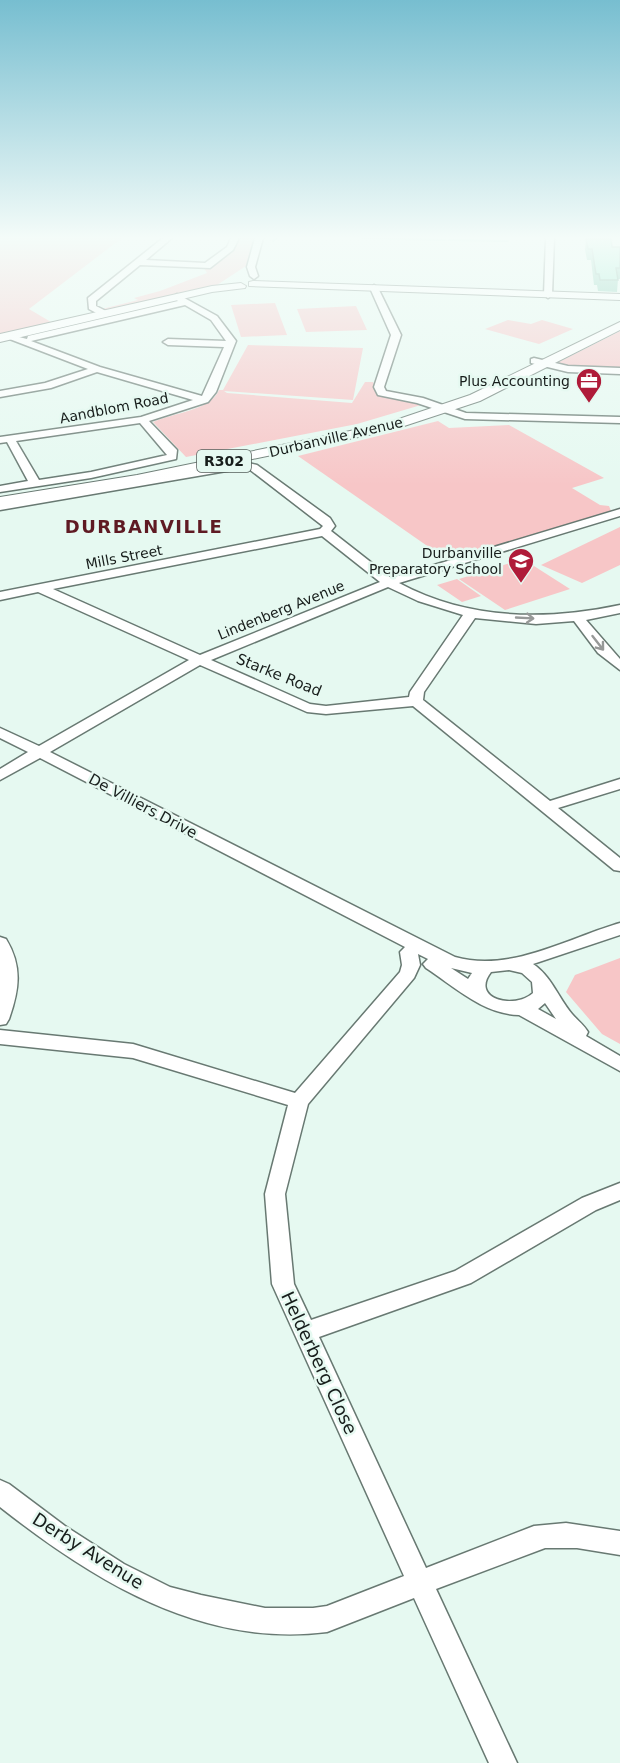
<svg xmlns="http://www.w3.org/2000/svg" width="620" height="1763" font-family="'DejaVu Sans',sans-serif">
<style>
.green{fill:#f7c6c7}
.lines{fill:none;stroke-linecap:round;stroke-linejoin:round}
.stream{stroke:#6eccad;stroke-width:2}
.minor-casing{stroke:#687972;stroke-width:3}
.major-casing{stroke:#687972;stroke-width:2}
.minor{fill:#fff;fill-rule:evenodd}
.major{fill:#fff;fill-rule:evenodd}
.wall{fill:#78c8ae}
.building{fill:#8be9ca;stroke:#61a38d;stroke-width:1.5}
.oneway{stroke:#979998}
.labels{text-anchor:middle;stroke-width:5;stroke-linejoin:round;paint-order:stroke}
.far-poi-label{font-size:14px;fill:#171d1b;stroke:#e6f9f1;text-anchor:end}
.far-street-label{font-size:14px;fill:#171d1b;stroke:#e6f9f1}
.shield{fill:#e6f9f1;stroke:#555f5b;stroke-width:1.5}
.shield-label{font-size:14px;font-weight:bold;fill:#171d1b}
.street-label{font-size:15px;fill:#171d1b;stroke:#e6f9f1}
.far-district-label{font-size:18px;font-weight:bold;letter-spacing:1.5px;fill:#5f1a23;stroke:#e6f9f1}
.near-street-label{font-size:18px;fill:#171d1b;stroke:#e6f9f1}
</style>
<rect width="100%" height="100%" fill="#e6f9f1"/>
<!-- green -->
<path class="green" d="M0,238h122l-93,71 22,13 -51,12z
M237,238h17l-8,28 -29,19 -105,25 -10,-1 36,-9 -4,-2 26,-7 47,-18 -3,-5c15,-3 27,-16 33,-30z
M275,303l12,32 -46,2 -10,-32z
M356,306l11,24 -61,2 -9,-23z
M508,320l23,4 11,-4 31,9 -34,15 -54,-15z
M620,331v39l-51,-2 -12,-5z
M248,345l115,3 -10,52 -129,-9 3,2 125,10 13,-21h8l5,11 43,12 -64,19 -171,33 -33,-35c19,-9 57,-11 66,-32h4z
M438,421l11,7 60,-3 95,53 -32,10 28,17 9,1 2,5 -157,48h-8l-148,-103z
M620,527v38l-38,18 -41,-18z
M523,559l47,30 -65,21 -46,-31z
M457,579l24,17 -19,6 -25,-17z
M620,958v86l-18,-10 -36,-42 9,-17z"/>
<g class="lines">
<!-- stream -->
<path class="stream" d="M362,238l83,2
M449,240l59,1
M273,241l4,-3"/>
<!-- minor casing -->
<g class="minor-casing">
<path id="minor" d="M163,238h9l-26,22 59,3 22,-16 4,-9h8l-6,12 -23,18 -70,-3 -44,36v5l12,6v4h-6l-13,-7 -1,-11z
M255,238h8l-8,29 3,9 -4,3 -4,-3 -3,-9z
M546,238h8l-2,57 -4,3 -4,-3z
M374,285l4,3 23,47 -17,52 2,4 37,7 43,15 154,4v6l-155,-4 -48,-16 -39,-8 -4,-8 17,-52 -21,-47z
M177,294l40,22 19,25 -20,51 -8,10 -59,19 28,29 -1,9 -85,19 -91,14v-6l28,-5 -21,-39 -7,1v-6l141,-20 52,-17 -96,-28 -46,16 -51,9v-6l45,-8 43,-14 -81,-31v-4l20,5 1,-3 150,-35 -5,-4zM185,305l26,15 15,21 -58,-2 -5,3 5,3 56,2 -22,49 -102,-29 -69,-26zM140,423l27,32 -76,17 -52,8 -23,-39z
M534,358l34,8 52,2v6l-52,-2 -37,-9v-4z
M244,462l13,3 73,53 5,8 -4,5 60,47 229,-69v7l-221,67c69,37 146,38 221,22v8l-34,7 34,39v11l-22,-17 -24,-32 -38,3 -61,-6 -51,74 -1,8 127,101 70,-22v10l-62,19 62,50v13l-6,-1 -201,-164 -87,8 -19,-2 -107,-47 -150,87 405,205c55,16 113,-19 165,-34v12l-87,29c18,12 25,33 39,50 5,6 12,11 16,18l-2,4 34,20v15l-101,-56c-36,-1 -64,-28 -93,-47l-3,-4 5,-5 -10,-5 2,11 -6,13 -106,126 -23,90 9,90 17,36 144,-49 127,-73 38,-15v17l-24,10 -125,73 -152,54 107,231 108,-42 32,-3 54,8v24l-43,-7h-32l-109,41 81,174h-28l-75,-165 -87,34c-125,16 -233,-51 -327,-125v-27l9,4 56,42 59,38 46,23 31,8 64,13h48l14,-2 77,-30 -132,-292 -7,-90 23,-89 -155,-47 -133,-14v-14l133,14 162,49 105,-121 2,-7 -2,-13 5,-5 -365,-189 -40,22v-11l28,-17 -28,-14v-10l39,18 150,-86 -151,-68 -38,8v-8l320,-63 3,-3 -74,-57 -5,-1 -244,42v-6zM322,536l58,46 -180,73 -147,-66zM388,587l30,14 45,14 -53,77 -1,5 -83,9 -16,-2 -99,-44zM451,968l21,5 -4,6zM509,970l13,3 10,9 1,11c-19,17 -63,6 -42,-21zM545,1003l11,16 -18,-10z
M0,937l6,2c17,28 13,51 3,80l-3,5 -6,1z"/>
</g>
<!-- major casing -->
<g class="major-casing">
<path id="major" d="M253,281l367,13v6l-371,-14v-4z
M241,283l5,3 -1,2 -33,4 -212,50v-8l212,-48z
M620,322v8l-140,71 -88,29 -255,53 -137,22v-8l137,-22 247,-51 86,-29z"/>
</g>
<!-- minor -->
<use href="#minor" class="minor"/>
<!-- major -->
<use href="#major" class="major"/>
</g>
<!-- wall -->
<path class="wall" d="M586,239l26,8h8v32h-2l-1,13 -19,-1 -1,-6h-3l-3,-25h-4l-2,-10z"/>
<!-- building -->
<path class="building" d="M586,239h25l1,8h8v21h-4l2,12h-18l-1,-6h-3l-4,-25h-4z"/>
<!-- one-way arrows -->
<defs><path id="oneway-shaft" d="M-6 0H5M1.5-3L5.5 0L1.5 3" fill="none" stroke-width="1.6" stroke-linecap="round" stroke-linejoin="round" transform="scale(1.5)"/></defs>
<g class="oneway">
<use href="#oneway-shaft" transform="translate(525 618) rotate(3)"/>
<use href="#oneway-shaft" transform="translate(598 643) rotate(52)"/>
</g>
<!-- sky -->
<linearGradient id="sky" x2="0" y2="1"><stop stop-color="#77bed0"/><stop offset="0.49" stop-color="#f4fcf9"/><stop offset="1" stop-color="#f4fcf9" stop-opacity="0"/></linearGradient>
<rect width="620" height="485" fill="url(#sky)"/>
<!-- icons -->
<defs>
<g id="office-pin" transform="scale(1.35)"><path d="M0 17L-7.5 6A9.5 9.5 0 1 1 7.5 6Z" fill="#af1b39" stroke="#e6f9f1"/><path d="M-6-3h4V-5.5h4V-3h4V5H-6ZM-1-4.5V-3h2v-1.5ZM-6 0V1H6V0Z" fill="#fff"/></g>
<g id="school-pin" transform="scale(1.35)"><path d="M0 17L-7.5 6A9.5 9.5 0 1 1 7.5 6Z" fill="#af1b39" stroke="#e6f9f1"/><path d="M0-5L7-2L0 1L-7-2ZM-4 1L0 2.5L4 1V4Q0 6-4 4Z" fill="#fff"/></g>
</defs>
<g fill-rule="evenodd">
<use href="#office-pin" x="589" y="381"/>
<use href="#school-pin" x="521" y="561"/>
</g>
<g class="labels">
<!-- far-poi labels -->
<g class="far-poi-label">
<text x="570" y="386">Plus Accounting</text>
<text x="502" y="558">Durbanville<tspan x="502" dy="16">Preparatory School</tspan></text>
</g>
<!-- far-street labels -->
<g class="far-street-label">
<text transform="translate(114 408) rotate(-11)" y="5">Aandblom Road</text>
<text transform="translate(336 437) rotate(-13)" y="5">Durbanville Avenue</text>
<text transform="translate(124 557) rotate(-11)" y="5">Mills Street</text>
<text transform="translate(281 610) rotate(-22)" y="5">Lindenberg Avenue</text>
</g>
<!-- shield labels -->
<rect class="shield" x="197" y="450" width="54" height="22" rx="4.5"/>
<g class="shield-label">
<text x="224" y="466">R302</text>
</g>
<!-- street labels -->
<g class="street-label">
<text transform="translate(279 675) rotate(22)" y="5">Starke Road</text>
<text transform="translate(143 806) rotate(28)" y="5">De Villiers Drive</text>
</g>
<!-- far-district labels -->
<g class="far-district-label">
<text x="144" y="533">DURBANVILLE</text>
</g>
<!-- near-street labels -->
<g class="near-street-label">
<text transform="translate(319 1363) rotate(65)" y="6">Helderberg Close</text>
<text transform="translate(88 1551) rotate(32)" y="6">Derby Avenue</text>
</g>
</g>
</svg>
